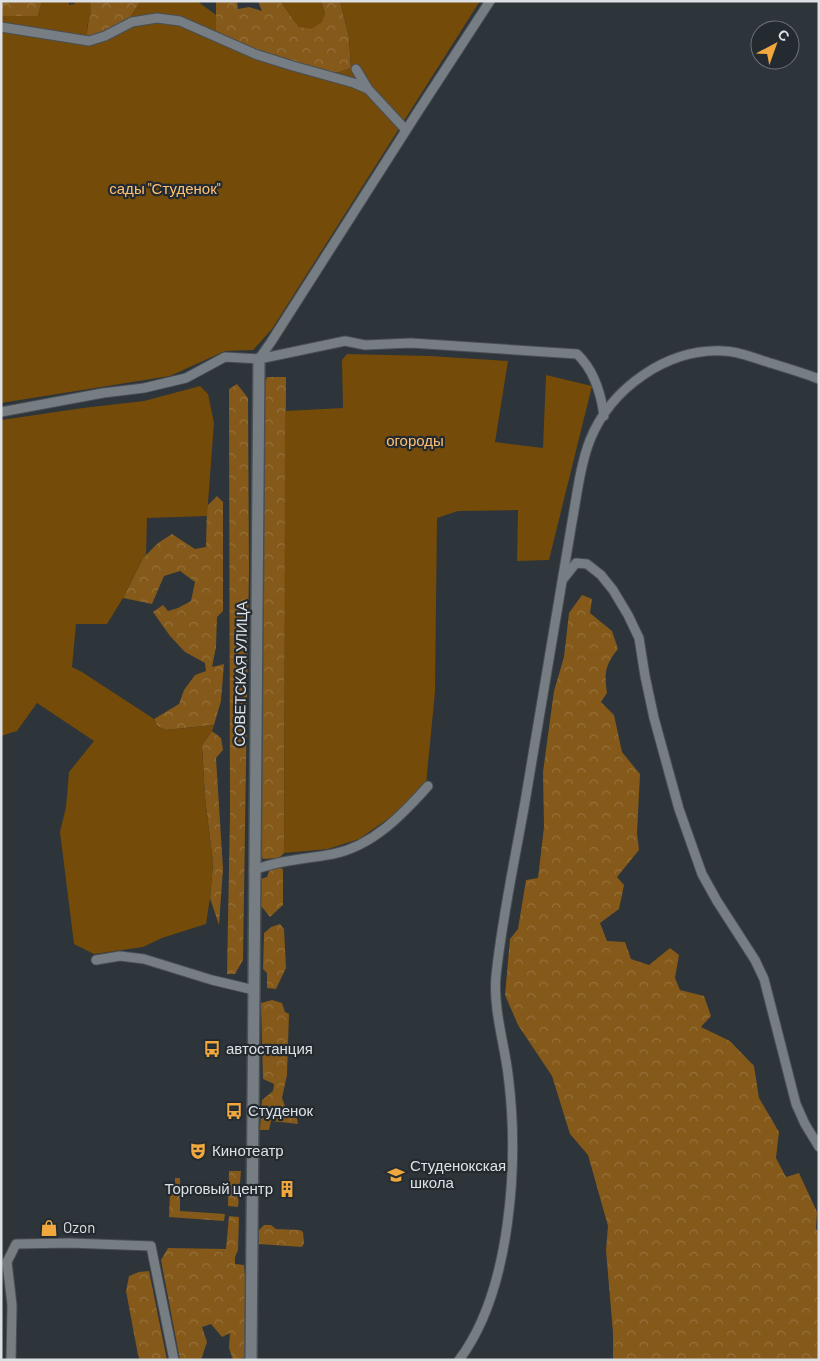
<svg xmlns="http://www.w3.org/2000/svg" width="820" height="1361" font-family="Barlow,sans-serif">
<style>
.forest{fill:url(#forest-crowns)}
.garden{fill:#744b08}
.lines{fill:none;stroke-linecap:round;stroke-linejoin:round}
.minor-casing{stroke:#494f54;stroke-width:11}
.tertiary-casing{stroke:#494f54;stroke-width:14}
.minor{stroke:#767e84;stroke-width:9}
.tertiary{stroke:#767e84;stroke-width:11}
.labels{text-anchor:middle;stroke-width:4.5;stroke-linejoin:round;paint-order:stroke}
.park-label{font-size:15px;fill:#fec173;stroke:#232a30}
.street-label{font-size:15px;fill:#dde1e5;stroke:#232a30}
.poi-label{font-size:15px;fill:#dde1e5;stroke:#232a30;text-anchor:start}
</style>
<defs>
<pattern id="forest-crowns" width="20" height="18" patternUnits="userSpaceOnUse" patternTransform="scale(1.25)"><rect width="20" height="18" fill="#84591a"/><path d="M2 6a3 3 0 1 1 6 0M12 15a3 3 0 1 1 6 0" fill="none" stroke="#95713b"/></pattern>
</defs>
<rect width="100%" height="100%" fill="#2d343a"/>
<!-- forest -->
<path class="forest" d="M1,1h41l-4,15h-37z
M90,1h51l-12,18 -31,16 -11,1c0,-13 4,-21 3,-35z
M216,1h21l1,8 11,-2 13,4 -4,-10h22l19,26 26,-13 -4,-13h19l9,36 2,31c-4,1 -8,3 -11,4 -23,3 -102,-29 -124,-41z
M267,377h19l-2,476 -5,5 -16,1 -4,-8 5,-465z
M237,384l11,14 1,171 -6,391 -8,14h-8l3,-159 -1,-426z
M217,496l6,6v109l-6,6 -1,30 -4,20 12,-3 -3,37 -7,24 -48,5 -9,-4 -3,-7 25,-15 5,-14 11,-15 11,-4 -1,-8 -20,-11 -15,-16 -17,-24 10,-7 5,6 10,-3 13,-7 4,-19 -15,-11 -16,5 -12,28 -29,-6 20,-40 15,-15 14,-9 23,15 11,-2 1,-41z
M582,595l10,4 -2,14 22,18 6,18c-13,16 -14,24 -11,44l-6,9 13,13 8,37 18,22 -3,59 2,17 -22,27 7,8 -5,24 -19,14 7,18 18,1 6,17 18,6 21,-17 9,7 -4,23 5,12 24,6 7,20 -10,11 29,14 24,25 5,32 20,34 -3,26 10,19 13,-4 18,39 -1,17 3,3v128h-206v-27l-7,-83 2,-24 -20,-71 -18,-21 -18,-58 -34,-51 -13,-30 5,-56 8,-10 8,-49 12,-2 6,-51 -1,-55 11,-81 10,-34 5,-44z
M212,731l9,7 2,12 -7,8 7,111 -4,56 -9,-27 3,-35 -8,-65 -3,-53z
M277,867l6,2v36l-13,12 -9,-11v-27l6,-2 2,-6z
M280,924l4,5 2,39 -10,21 -9,-1v-15l-4,-4 1,-36 7,-6z
M272,1000l10,3 3,9 4,2 -2,61 -5,23 4,11 10,6 2,9 -27,-3 -2,9h-9l2,-30 11,-9 1,-7 -11,-5 -2,-76z
M229,1171h12l-3,36 -10,-1z
M175,1178h5v33l45,3 -1,7 -55,-4 1,-26 5,-2z
M229,1216l10,1 -1,33 -3,7v7l9,1c2,29 8,65 0,93l-11,2 -4,-12 1,-15 -8,4 -11,-13 -9,3 5,15 -6,18h-21l-19,-100 7,-12 58,1z
M264,1225h7l5,4 24,1 3,2 1,11 -2,4 -43,-3 -1,-13z
M149,1271l18,89h-27l-2,-5 -12,-64 3,-15 10,-4z"/>
<!-- garden -->
<path class="garden" d="M42,1h27v4l5,-1 1,-3h15l1,13 -4,13v9l11,-1 31,-16 12,-18h56l19,14v16c21,12 101,45 124,41 3,-1 7,-3 11,-4l-2,-31 -9,-36h140l-208,328 -19,21 -28,1 -55,25 -169,27v-387h37z
M280,1h41l4,13 -3,8 -11,7 -12,-2z
M347,354l83,2 78,5 -13,81 48,6 3,-73 46,11 -43,174 -32,1 1,-51 -60,1 -21,7 -2,174 -9,92 -31,30 -36,25 -31,10 -44,4 1,-442 58,-3 -1,-48z
M200,386l8,8 6,29 -7,93 -60,2 -1,37 -3,3 -20,40 -16,26h-31l-4,43 10,5 72,47 3,7 9,4 48,-5 -2,6 -10,14 3,53 8,65 -3,35 -4,26 -44,14 -19,9 -49,7 -20,-10 -14,-112 6,-25 3,-35 25,-31 -57,-38 -20,28 -16,5v-316l82,-12 61,-7z"/>
<g class="lines">
<!-- minor casing -->
<g class="minor-casing">
<path id="minor" d="M1,27l88,14 16,-5 27,-14 25,-4 23,3 75,33 38,12 61,17 14,6 38,41
M356,69l12,20
M259,359l12,-17 148,-232 71,-109
M1,412l102,-19 41,-5 42,-10 39,-21 34,2 86,-18 20,4 46,-2 166,11c17,16 24,39 27,62
M564,578l12,-15 11,1 14,11 12,15 15,25 11,23 6,38 9,42 25,91 23,65 15,27 38,59 9,19 32,125 9,20 14,23
M254,870c26,-10 52,-11 79,-16 40,-8 70,-40 95,-68
M96,960l24,-4 24,3 68,21 42,10
M11,1360l1,-55 -5,-43 9,-18 54,-1 81,3 23,114
M459,1360c53,-70 60,-201 49,-286 -4,-32 -15,-66 -12,-98 6,-58 19,-117 29,-174 16,-93 31,-187 47,-280 5,-27 8,-56 18,-82 21,-52 77,-92 134,-89 13,0 27,6 40,10 19,6 37,11 55,18"/>
</g>
<!-- tertiary casing -->
<g class="tertiary-casing">
<path id="tertiary" d="M251,1360l8,-1001"/>
</g>
<!-- minor -->
<use href="#minor" class="minor"/>
<!-- tertiary -->
<use href="#tertiary" class="tertiary"/>
</g>
<!-- icons -->
<defs>
<g id="bus-bare" transform="scale(1.35)"><path d="M-5-6H5V4H4V6H2V4H-2V6H-4V4H-5ZM-3.5-4V0h7V-4ZM-3.5 1.2v1.5H-2V1.2ZM2 1.2v1.5H3.5V1.2Z" fill="#efa73e" stroke="#232a30" stroke-width="2.5" paint-order="stroke"/></g>
<g id="theatre-bare" transform="scale(1.35)"><path d="M-5-5.5Q0-4 5-5.5V0Q5 5 0 6Q-5 5-5 0ZM-3.3-2.5H-1v1.5H-3.3ZM1-2.5H3.3v1.5H1ZM-2.8 1Q0 5.5 2.8 1Z" fill="#efa73e" stroke="#232a30" stroke-width="2.5" paint-order="stroke"/></g>
<g id="school-bare" transform="scale(1.35)"><path d="M0-5L7-2L0 1L-7-2ZM-4 1L0 2.5L4 1V4Q0 6-4 4Z" fill="#efa73e" stroke="#232a30" stroke-width="2.5" paint-order="stroke"/></g>
<g id="building-bare" transform="scale(1.35)"><path d="M-4-6H4V6H1V3H-1V6H-4ZM-2.5-4.3h1.7v1.8h-1.7ZM.8-4.3h1.7v1.8H.8ZM-2.5-1h1.7V.8h-1.7ZM.8-1h1.7V.8H.8Z" fill="#efa73e" stroke="#232a30" stroke-width="2.5" paint-order="stroke"/></g>
<g id="shop-bare" transform="scale(1.35)"><path d="M-5-2.5h2.3a2.7 3.5 0 0 1 5.4 0H5L5.5 6h-11ZM-1.5-2.5h3a1.5 2.3 0 0 0-3 0Z" fill="#efa73e" stroke="#232a30" stroke-width="2.5" paint-order="stroke"/></g>
</defs>
<g fill-rule="evenodd">
<use href="#bus-bare" x="212" y="1049"/>
<use href="#bus-bare" x="234" y="1111"/>
<use href="#theatre-bare" x="198" y="1151"/>
<use href="#school-bare" x="396" y="1175"/>
<use href="#building-bare" x="287" y="1189"/>
<use href="#shop-bare" x="49" y="1228"/>
</g>
<g class="labels">
<!-- park labels -->
<g class="park-label">
<text x="165" y="194">сады "Студенок"</text>
<text x="415" y="446">огороды</text>
</g>
<!-- street labels -->
<g class="street-label">
<text transform="translate(241 674) rotate(-89)" y="5">СОВЕТСКАЯ УЛИЦА</text>
</g>
<!-- poi labels -->
<g class="poi-label">
<text x="226" y="1054">автостанция</text>
<text x="248" y="1116">Студенок</text>
<text x="212" y="1156">Кинотеатр</text>
<text x="410" y="1171">Студенокская<tspan x="410" dy="17">школа</tspan></text>
<text x="273" y="1194" text-anchor="end">Торговый центр</text>
<text x="63" y="1233">Ozon</text>
</g>
</g>
<!-- border -->
<rect width="820" height="1361" fill="none" stroke="#dde1e5" stroke-width="5"/>
<!-- north arrow -->
<g transform="translate(775 45) rotate(41)"><circle r="24" fill="#232a30" stroke="#6d7378"/>
<path d="M0-4L9 19L0 12L-9 19Z" fill="#efa73e"/>
<text y="-8" font-size="14" font-weight="bold" text-anchor="middle" fill="#dde1e5">С</text>
</g>
</svg>
